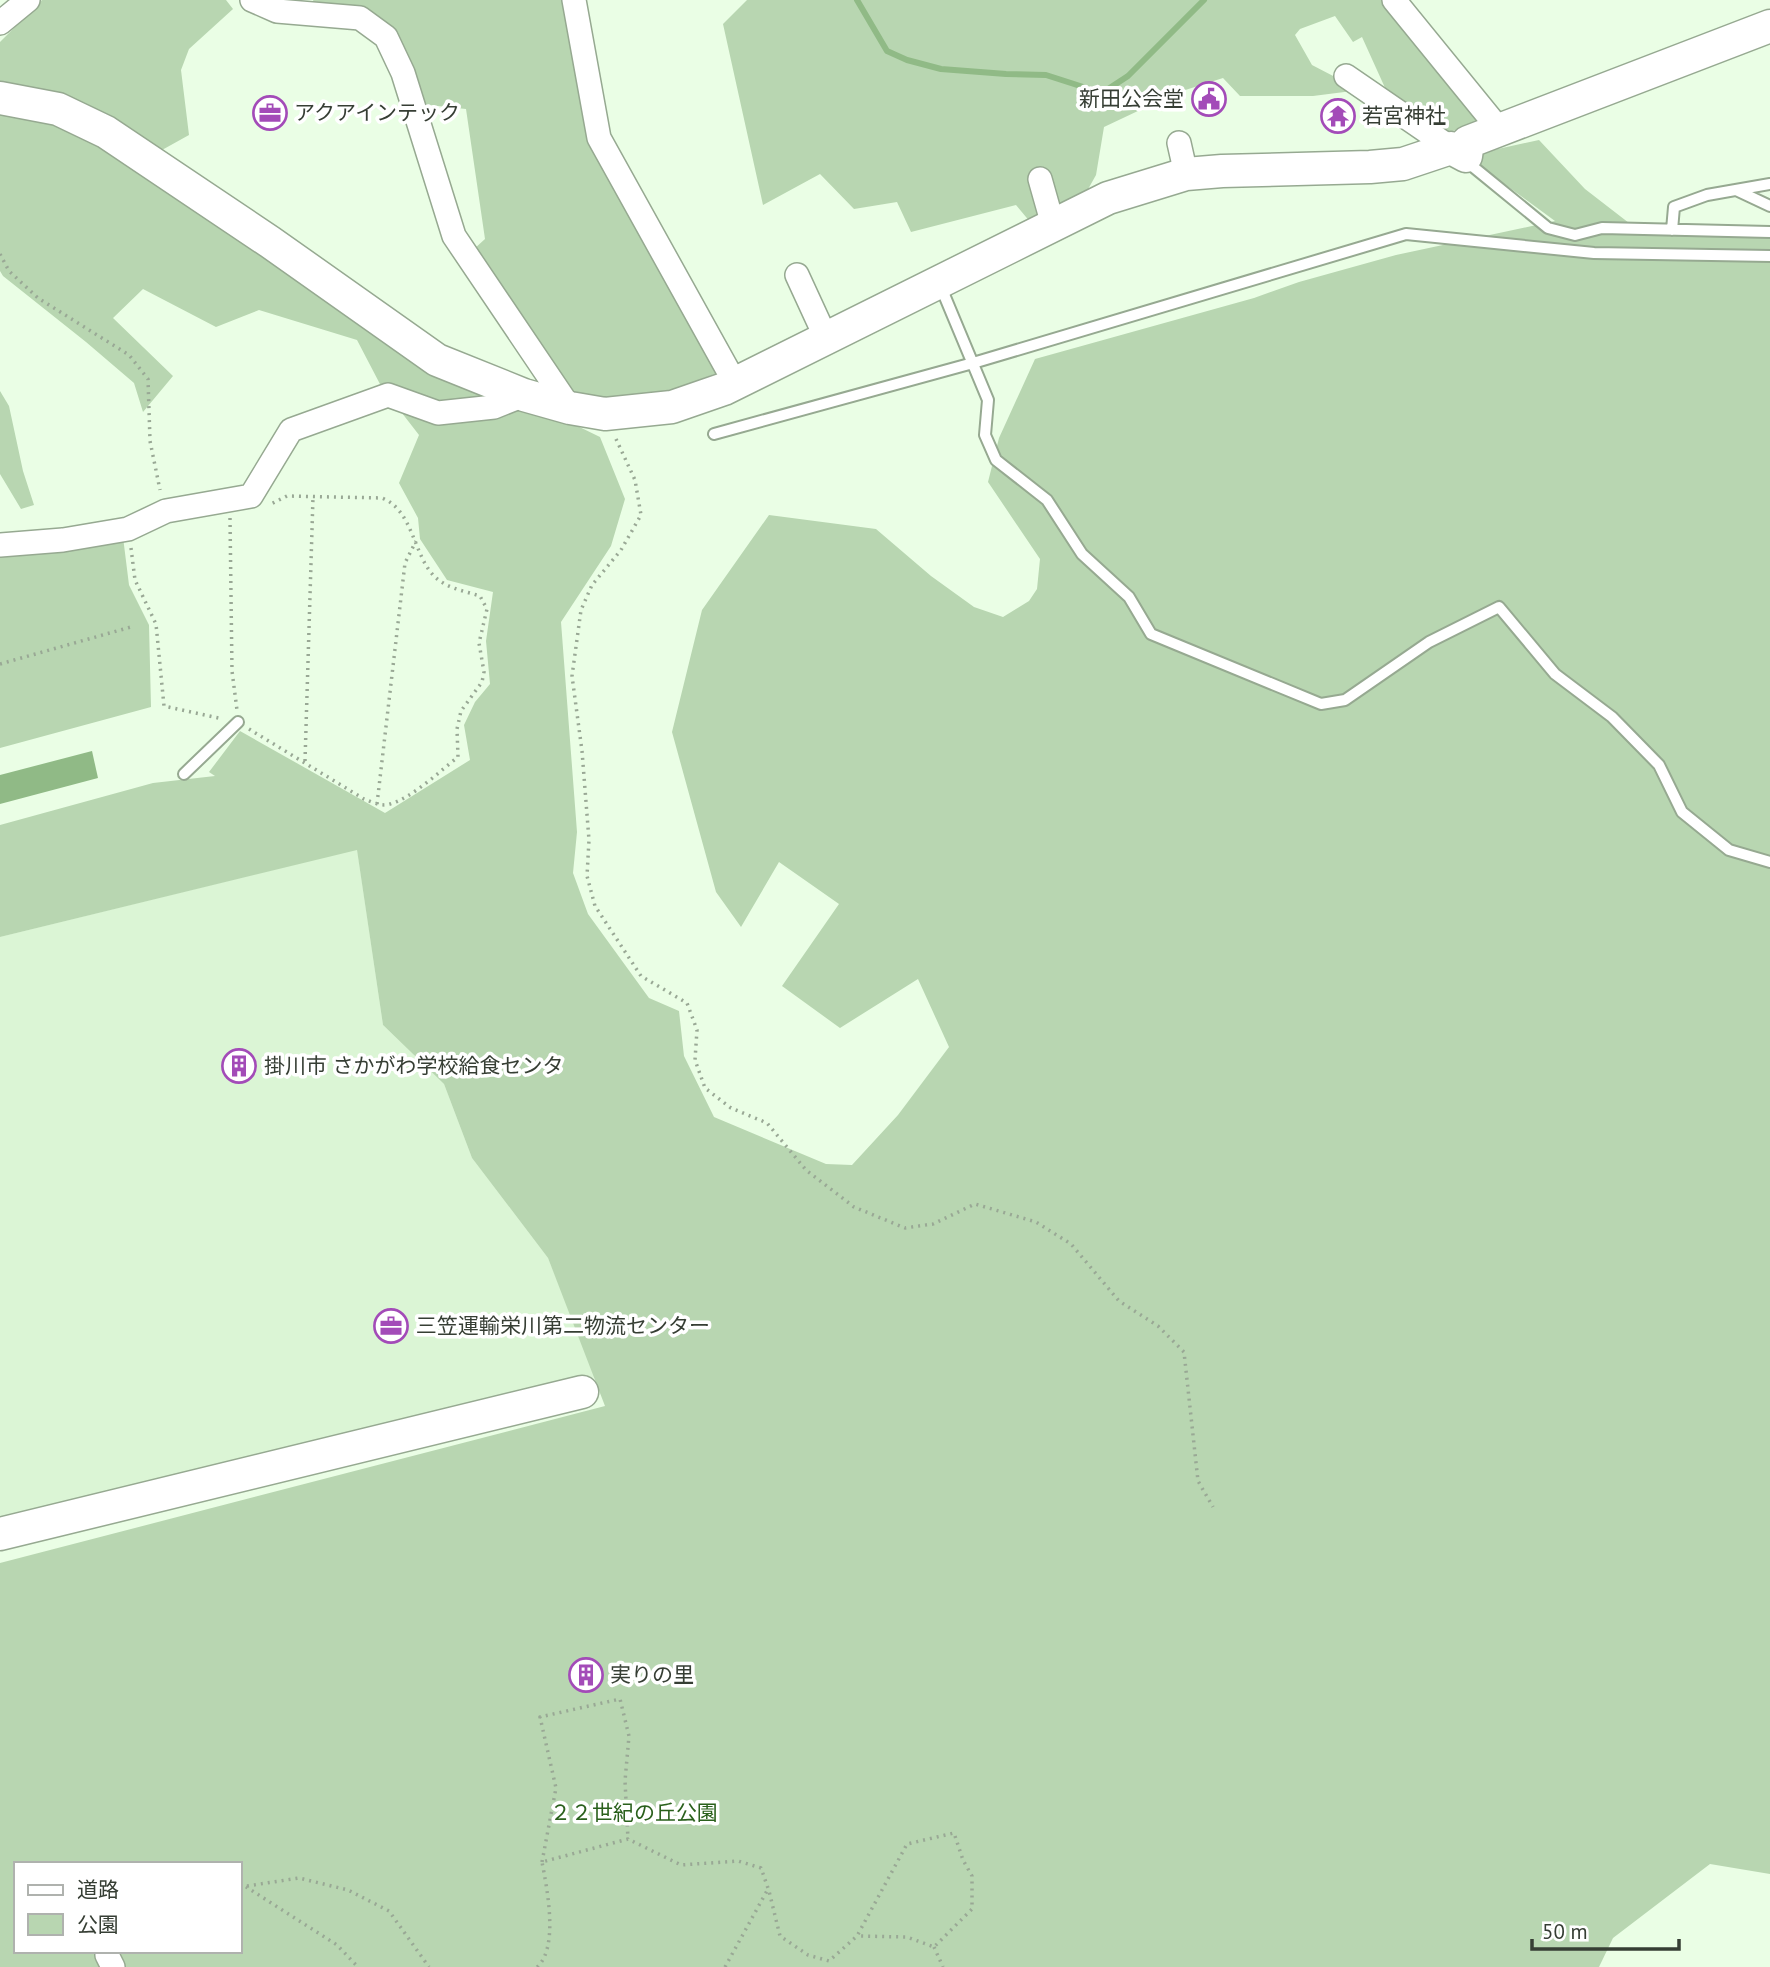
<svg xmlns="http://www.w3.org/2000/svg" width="1770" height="1967" font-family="'PT Sans','Noto Sans JP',sans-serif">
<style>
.built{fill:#dbf5d5}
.green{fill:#b8d6b1;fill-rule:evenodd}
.water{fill:#90ba86}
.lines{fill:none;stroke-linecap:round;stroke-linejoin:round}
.stream{stroke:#90ba86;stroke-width:6}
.lane-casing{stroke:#96a991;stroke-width:14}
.street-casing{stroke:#96a991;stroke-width:26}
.secondary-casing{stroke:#96a991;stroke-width:35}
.path{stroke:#99a895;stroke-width:3.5;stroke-dasharray:2 5;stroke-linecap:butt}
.lane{stroke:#fff;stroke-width:10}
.street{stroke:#fff;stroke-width:23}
.secondary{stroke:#fff;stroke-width:32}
.labels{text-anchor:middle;stroke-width:7;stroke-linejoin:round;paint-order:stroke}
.poi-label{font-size:21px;fill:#363e34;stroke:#fff;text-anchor:start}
.park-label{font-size:21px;fill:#2a601c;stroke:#fff}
</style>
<rect width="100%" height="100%" fill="#eafee5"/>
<!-- built -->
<path class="built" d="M357,849l26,176 61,59 28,74 76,100 48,119 -596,140v-580z"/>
<!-- green -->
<path class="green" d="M42,0h184l7,9 -44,40 -8,21 8,65 -54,30 428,254 37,18 25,62 -14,47 -50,76 16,210 -4,41 15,41 61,84 30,13 5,45 30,61 112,47 26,1 46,-50 51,-68 -31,-68 -78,49 -58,-42 57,-82 -60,-42 -38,65 -25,-35 -44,-160 30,-122 67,-95 107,14 55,47 43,31 29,10 26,-16 8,-12 3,-30 -52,-77 11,-44 36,-79 219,-61 45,-16 97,-27 159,-34 -89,-65 73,-16 46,49 44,34 141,13v1638l-60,-10 -97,74 -14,29h-1599v-404l605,-157 -57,-148 -76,-100 -28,-74 -61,-59 -26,-175 -357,87v-112l153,-42 62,-7 -6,-4 31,-41 145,82 85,-53 -6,-35 11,-23 15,-18 -4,-43 7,-49 -46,-12 -27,-41 -2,-21 -19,-35 20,-48 -38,-49 -24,-46 -98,-30 -43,17 -73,-38 -30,29 60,58 -30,36 -9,-29 -48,-41 -83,-66 -3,-5v-229zM16,1864h224v87h-224z
M313,0h250l23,129 131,244 -39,15 -68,14 -39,-11 -97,-142 11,-10 -19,-130 -47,-5 -42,-85 -59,-4z
M747,0h651l85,120 -41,15 -51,-34 -29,-64 -9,5 -18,-26 -35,13 -5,6 17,30 48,25 -47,6h-73l-17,-18 -47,15 -72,34 -8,48 -14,25 -51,23 -15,-18 -105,27 -14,-30 -43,7 -34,-35 -57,31 -40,-181z
M0,391l9,15 14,65 11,34 -13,4 -21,-35z
M123,537l6,48 20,40 2,82 -151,41v-199z"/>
<!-- water -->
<path class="water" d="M92,751l6,27 -98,26v-29z"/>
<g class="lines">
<!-- stream -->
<path class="stream" d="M857,0l30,51 20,9 34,9 65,5 40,1 56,18 26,-17 76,-76"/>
<!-- lane casing -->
<g class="lane-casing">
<path id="lane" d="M1466,161l82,67 27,7 27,-7 168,4
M1736,190l34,16
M1672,230l2,-23 33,-12 63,-11
M940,285l48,115 -3,35 11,25 51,40 35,54 47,43 22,37 170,70 24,-4 84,-58 70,-35 56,67 57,43 47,48 23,47 47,38 41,12
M714,434l259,-71 433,-129 188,19 176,3
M184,774l54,-52"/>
</g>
<!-- street casing -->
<g class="street-casing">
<path id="street" d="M252,0l25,11 83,7 26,19 17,36 51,163 116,172
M574,0l25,138 136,245
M1394,0l105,129
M0,23l28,-23
M1346,76l105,72
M1179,143l7,31
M1040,179l13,46
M797,275l29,63
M0,545l63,-5 65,-11 38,-18 85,-15 40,-66 97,-35 50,18 56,-6 30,-12
M107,1955l6,12"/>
</g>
<!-- secondary casing -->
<g class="secondary-casing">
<path id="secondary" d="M0,98l58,11 48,23 164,110 167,118 87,35 46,13 35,6 67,-7 52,-18 384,-191 78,-24 36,-3 148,-4 33,-3 48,-16 15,8 2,-14 302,-116
M0,1534l582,-142"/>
</g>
<!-- path -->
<path class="path" d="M0,254l9,17 29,27 91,57 19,24 2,62 10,49
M616,439l19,41 6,35 -20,35 -29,35 -11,25 -9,66 10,75 7,89 -2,36 8,30 46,70 46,27 10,27 -2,30 10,28 26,20 36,15 39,47 48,37 51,21 28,-4 42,-20 61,18 35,22 48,57 39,25 26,26 14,129 15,26
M230,518l2,153 5,39
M131,548l4,32 21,44 8,82 59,13
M0,664l131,-37
M249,729l115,70c8,3 17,8 26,5 22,-6 50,-33 68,-47l-1,-28 4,-18 21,-29 2,-10 -5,-29 8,-34 -7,-13c-16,-5 -34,-8 -46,-20 -21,-22 -21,-66 -52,-78l-95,-2 -16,8
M305,761l8,-264
M377,804l28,-241 11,-22
M542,1862l14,-74 -16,-71 80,-18 9,37 -4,45 3,58
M177,1864l5,-2 5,2
M240,1883l97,62 21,22
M247,1886l52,-8 49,12 41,21 40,56
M934,1947l9,20
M537,1967c22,-19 10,-79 5,-105l86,-23 53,26 57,-4 23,7 8,23 11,45 28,19 21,6 28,-25 50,-92 47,-11 9,27 9,16v33l-38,38 -27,-10 -50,-1
M725,1967l43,-78"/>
<!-- lane -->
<use href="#lane" class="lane"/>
<!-- street -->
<use href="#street" class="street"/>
<!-- secondary -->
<use href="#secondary" class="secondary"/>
</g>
<!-- icons -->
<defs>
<g id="civic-ring" transform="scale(1.75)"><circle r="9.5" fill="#fff" stroke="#a34bb8" stroke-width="1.5"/><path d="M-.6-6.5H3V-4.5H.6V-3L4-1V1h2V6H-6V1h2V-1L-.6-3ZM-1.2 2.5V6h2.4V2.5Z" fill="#a34bb8"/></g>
<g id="office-ring" transform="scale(1.75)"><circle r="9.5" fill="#fff" stroke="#a34bb8" stroke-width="1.5"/><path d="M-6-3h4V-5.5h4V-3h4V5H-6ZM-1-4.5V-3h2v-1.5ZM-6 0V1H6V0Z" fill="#a34bb8"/></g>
<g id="temple-ring" transform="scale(1.75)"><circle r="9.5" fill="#fff" stroke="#a34bb8" stroke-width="1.5"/><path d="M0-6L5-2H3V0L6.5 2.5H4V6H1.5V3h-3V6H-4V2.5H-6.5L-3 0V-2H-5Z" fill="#a34bb8"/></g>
<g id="building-ring" transform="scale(1.75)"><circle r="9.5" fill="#fff" stroke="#a34bb8" stroke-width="1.5"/><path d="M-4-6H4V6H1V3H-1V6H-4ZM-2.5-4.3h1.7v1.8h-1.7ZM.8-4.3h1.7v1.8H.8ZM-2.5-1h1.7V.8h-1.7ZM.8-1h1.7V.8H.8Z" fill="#a34bb8"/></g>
</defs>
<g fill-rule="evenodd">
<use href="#civic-ring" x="1209" y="99"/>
<use href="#office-ring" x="270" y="113"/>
<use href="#temple-ring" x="1338" y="116"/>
<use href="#building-ring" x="239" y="1066"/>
<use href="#office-ring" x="391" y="1326"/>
<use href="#building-ring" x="586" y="1675"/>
</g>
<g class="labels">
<!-- poi labels -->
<g class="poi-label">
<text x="1184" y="106" text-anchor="end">新田公会堂</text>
<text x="294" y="120">アクアインテック</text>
<text x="1362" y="123">若宮神社</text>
<text x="264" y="1073">掛川市 さかがわ学校給食センタ</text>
<text x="416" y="1333">三笠運輸栄川第二物流センター</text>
<text x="610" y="1682">実りの里</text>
</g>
<!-- park labels -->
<g class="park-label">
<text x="634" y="1820">２２世紀の丘公園</text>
</g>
</g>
<!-- legend -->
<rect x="14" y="1862" width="228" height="91" fill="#ffffff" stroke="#afb2ae" stroke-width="2"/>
<rect x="28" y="1885" width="35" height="10" fill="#ffffff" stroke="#afb2ae" stroke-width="2"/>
<text x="77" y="1897" font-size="21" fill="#363e34">道路</text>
<rect x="28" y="1914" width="35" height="21" fill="#b8d6b1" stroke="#afb2ae" stroke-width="2"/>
<text x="77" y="1932" font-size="21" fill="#363e34">公園</text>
<!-- scale -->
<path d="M1532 1939v10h147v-10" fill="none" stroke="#363e34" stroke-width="3.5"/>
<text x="1542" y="1939" font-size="21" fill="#363e34" stroke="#ffffff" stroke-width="5" paint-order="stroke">50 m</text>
</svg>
